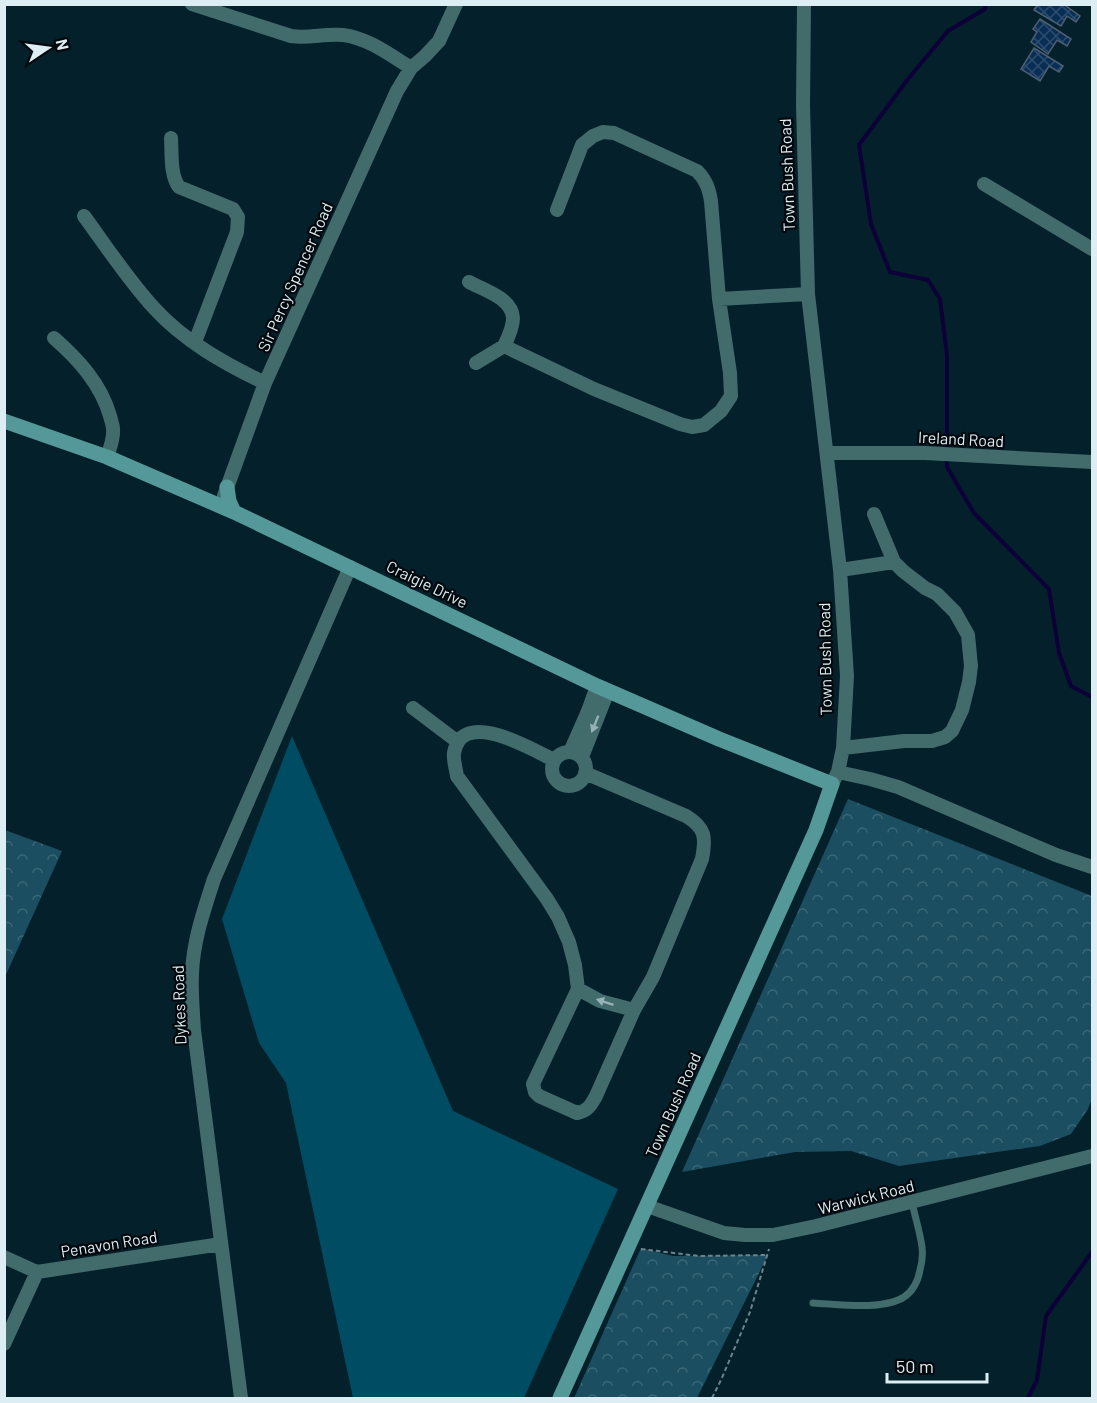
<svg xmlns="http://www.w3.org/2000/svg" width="1097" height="1403" font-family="Barlow,sans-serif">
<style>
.green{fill:#004c62}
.forest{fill:url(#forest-crowns)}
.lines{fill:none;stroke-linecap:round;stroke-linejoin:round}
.stream{stroke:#0d0039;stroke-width:4}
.building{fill:url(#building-cross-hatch);stroke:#4e5e72;stroke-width:1.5}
.path{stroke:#6d838c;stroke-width:2;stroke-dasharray:4.5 3;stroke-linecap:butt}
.lane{stroke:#426b6c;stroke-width:7}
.street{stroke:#426b6c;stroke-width:14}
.secondary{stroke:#549899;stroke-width:15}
.oneway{fill:#97b2b7}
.labels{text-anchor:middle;stroke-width:4.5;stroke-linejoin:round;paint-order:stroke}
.street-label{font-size:16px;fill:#ddedf4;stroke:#01080c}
</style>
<defs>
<pattern id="forest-crowns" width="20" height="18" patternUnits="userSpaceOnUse" patternTransform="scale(1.5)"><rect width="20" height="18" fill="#1a4e60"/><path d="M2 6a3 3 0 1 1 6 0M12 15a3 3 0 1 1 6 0" fill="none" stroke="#3b6877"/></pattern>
<pattern id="building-cross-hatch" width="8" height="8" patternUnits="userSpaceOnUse" patternTransform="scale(1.5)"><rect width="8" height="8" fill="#092e55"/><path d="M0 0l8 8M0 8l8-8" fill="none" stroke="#2c4d6e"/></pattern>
</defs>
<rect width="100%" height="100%" fill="#04202a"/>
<!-- green -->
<path class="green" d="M292,736l161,375 165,78 -94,209h-171l-67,-315 -27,-40 -37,-124z"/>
<!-- forest -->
<path class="forest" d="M848,799l244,97v203l-4,10 -17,25 -31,12 -141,20 -48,-15 -56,1 -113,20z
M5,830l57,21 -57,126 -1,-147z
M641,1248l32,8 95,-1 -71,143h-123z"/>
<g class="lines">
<!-- stream -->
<path class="stream" d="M947,450v-95l-7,-56 -12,-19 -38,-8 -19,-48 -12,-79 49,-66 40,-48 37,-22 1,-5
M947,458v9l27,46 75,76 10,64 12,33 21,11
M1028,1398l9,-18 9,-64 46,-64"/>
</g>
<!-- building -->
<path class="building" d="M1038,4h25l17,12 -4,6 -9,-6 -6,10 -27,-16z
M1040,19l31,20 -4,7 -10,-6 -9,14 -17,-12 6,-10 -4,-3z
M1034,48l29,18 -4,6 -10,-6 -9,15 -19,-12z"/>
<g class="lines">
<!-- path -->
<path class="path" d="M641,1249l58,7 69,-1
M712,1398l9,-18 29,-68 19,-63"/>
<!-- lane -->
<path class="lane" d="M813,1303c24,1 70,8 91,-6 9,-6 14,-16 16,-27 2,-7 3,-15 2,-23 -2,-15 -7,-30 -10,-45"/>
<!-- street -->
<path class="street" d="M192,4l99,32c17,3 35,-3 52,-1 25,3 47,20 68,33
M804,4l-1,101 5,189 32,276 7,106 -4,72 -5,24 -6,12
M171,138c1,16 -1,37 8,49l54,22 5,8 -1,15 -42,110
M984,184l108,65
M84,216c22,30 45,65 70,92 30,33 71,56 111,75
M469,282c15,8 43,16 44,36 0,9 -5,20 -9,28l-28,17
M719,299l89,-5
M54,338c24,21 47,46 56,78 1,4 3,9 3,13 1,10 -3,19 -6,28
M504,346l90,43 86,35 12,3 12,-2 17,-14 10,-15 -1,-23 -11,-74 -8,-98c-2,-12 -5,-21 -14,-30l-83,-38 -11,-1 -10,4 -11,9 -25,65
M827,453h98l167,9
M224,496l41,-113 132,-292 14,-23 14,-12 14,-15 17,-37
M840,570l54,-8
M413,708l45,34
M843,748l61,-7h28l13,-4 7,-6 10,-21 7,-28 2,-16 -3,-31 -13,-23 -18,-18 -12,-6 -22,-17 -9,-9 -20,-48
M570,752l18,-41 9,-25
M552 769a17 17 0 1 1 34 0a17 17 0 1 1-34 0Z
M582,757l26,-66
M554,760c-23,-11 -92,-53 -100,-7 -1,7 2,16 3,23l90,123 11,18 11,25 6,23 3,24 -45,95 2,8 4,4 38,17c11,-2 14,-8 19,-17l38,-86 19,-33 49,-118c4,-21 4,-31 -16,-43l-101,-43
M838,772l32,7 28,8 158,68 36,12
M578,989l22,12 34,9
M647,1206l77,27 21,2h28l43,-9 276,-70
M4,1257l33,15 184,-28
M4,1344l33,-72
M241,1398l-47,-368c-1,-18 -3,-38 -2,-56 1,-33 12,-64 22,-95l136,-312"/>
<!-- secondary -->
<path class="secondary" d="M4,421l103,36 127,55 363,174 122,53 113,45 -16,46 -256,568
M227,487l2,14 5,11"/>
</g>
<!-- one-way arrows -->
<defs><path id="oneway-solid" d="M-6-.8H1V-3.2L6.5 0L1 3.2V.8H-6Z" transform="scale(1.5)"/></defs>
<g class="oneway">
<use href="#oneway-solid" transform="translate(595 724) rotate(112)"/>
<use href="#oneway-solid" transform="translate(605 1002) rotate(-162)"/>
</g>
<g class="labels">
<!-- street labels -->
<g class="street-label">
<text transform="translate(787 175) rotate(-92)" y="6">Town Bush Road</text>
<text transform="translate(295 277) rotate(-66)" y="6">Sir Percy Spencer Road</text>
<text transform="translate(961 439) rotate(3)" y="6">Ireland Road</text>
<text transform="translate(427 584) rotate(26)" y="6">Craigie Drive</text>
<text transform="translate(825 659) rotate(-91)" y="6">Town Bush Road</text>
<text transform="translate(179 1005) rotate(-92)" y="6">Dykes Road</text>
<text transform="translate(673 1105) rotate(-66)" y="6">Town Bush Road</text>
<text transform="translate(866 1197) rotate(-14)" y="6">Warwick Road</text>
<text transform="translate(109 1244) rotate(-9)" y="6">Penavon Road</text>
</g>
</g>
<!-- border -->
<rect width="1097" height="1403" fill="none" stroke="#ddedf4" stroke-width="12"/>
<!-- north arrow -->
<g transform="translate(48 48) rotate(77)" stroke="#01080c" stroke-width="4.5" paint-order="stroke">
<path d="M0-4.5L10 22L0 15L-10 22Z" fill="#ddedf4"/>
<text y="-9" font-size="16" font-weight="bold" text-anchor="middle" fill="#ddedf4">N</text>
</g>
<!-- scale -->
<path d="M887 1373v9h100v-9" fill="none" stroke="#ddedf4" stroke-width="3"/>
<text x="896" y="1373" font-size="18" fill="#ddedf4" stroke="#01080c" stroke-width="4.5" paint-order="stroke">50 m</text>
</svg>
